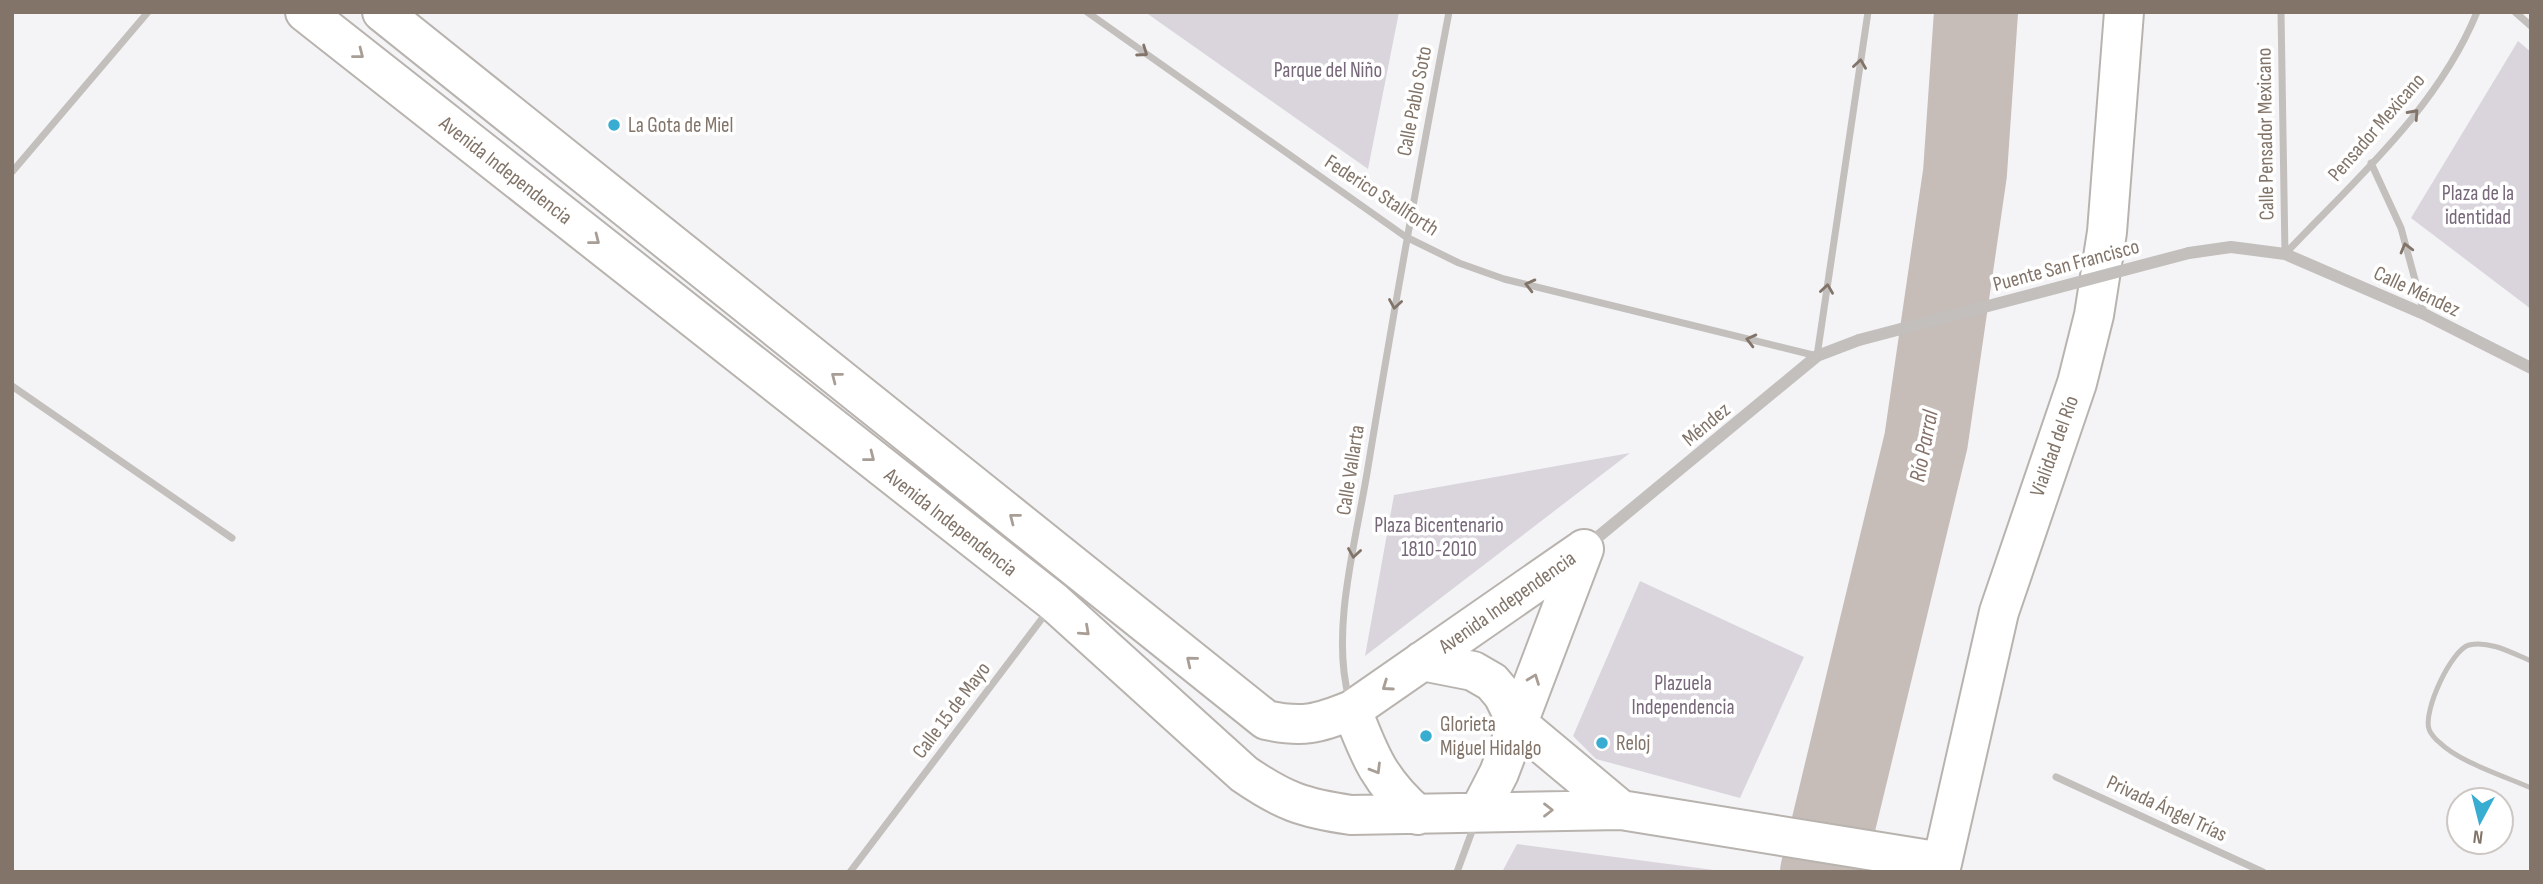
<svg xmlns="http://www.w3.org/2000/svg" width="2543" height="884" font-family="'Sofia Sans Condensed',sans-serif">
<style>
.green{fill:#dad5dd}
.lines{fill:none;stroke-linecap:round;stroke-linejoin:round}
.river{stroke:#c6bcb8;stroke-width:84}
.secondary-casing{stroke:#b8b3ae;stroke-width:42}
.service{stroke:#c3bfbc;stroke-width:5}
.minor{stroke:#c3bfbc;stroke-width:7}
.tertiary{stroke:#c3bfbc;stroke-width:12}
.secondary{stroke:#fff;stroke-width:38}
.tertiary-bridge{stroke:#c3bfbc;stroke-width:12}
.oneway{stroke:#827469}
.oneway2{stroke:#a89e96}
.poi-dot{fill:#39acd1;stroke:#fff;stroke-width:2.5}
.labels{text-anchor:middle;stroke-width:7;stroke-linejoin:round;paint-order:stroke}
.park-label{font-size:21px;fill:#766779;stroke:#fff}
.street-label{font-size:21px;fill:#827469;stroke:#fff}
.poi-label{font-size:21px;fill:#827469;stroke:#fff;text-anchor:start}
.water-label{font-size:23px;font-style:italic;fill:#857169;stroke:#fff}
</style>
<rect width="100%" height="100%" fill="#f4f4f6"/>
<!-- green -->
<path class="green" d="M1145,12h254l-31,157z
M2518,41l13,11v257l-120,-91z
M1630,453l-265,203 29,-161z
M1640,581l164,76 -64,141 -144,-39 -23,-23z
M1517,844l212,28h-227z"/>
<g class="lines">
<!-- river -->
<path class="river" d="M1822,872l104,-431 39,-268 11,-161"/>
<!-- secondary casing -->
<g class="secondary-casing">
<path id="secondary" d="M305,12l749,590 190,172c39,27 59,34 107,41l270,-5 321,52
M382,12l884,708c36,8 52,4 86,-10l232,-161
M1422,661l51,10 19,11 11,13 14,28 104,87
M1352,710c18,47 28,72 66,105
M1480,810l19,-37 85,-224
M1940,872l59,-260 78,-229 17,-68 13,-83 17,-220"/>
</g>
<!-- service -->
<path class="service" d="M2531,661c-19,-8 -42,-21 -62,-16 -18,5 -46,66 -40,84 1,4 7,11 10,13 20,20 65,34 92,46"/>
<!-- minor -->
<path class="minor" d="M1087,12l319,225 53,26 45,16 313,77 51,-344
M2281,12l4,242
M2515,12l16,14
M2371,163l30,65 23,85
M12,172l136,-160
M2285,254c70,-74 153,-146 192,-242
M12,386l220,152
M1349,698c-19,-68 8,-161 19,-231 25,-152 52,-303 81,-455
M2056,777l207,95
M850,872l197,-260
M1457,872l18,-49"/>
<!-- tertiary -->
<path class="tertiary" d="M2189,253l42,-6 54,7 139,60 107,54
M1587,546l230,-190 42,-16"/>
<!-- secondary -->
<use href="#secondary" class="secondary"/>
<!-- tertiary-bridge -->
<path class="tertiary-bridge" d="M1859,340l330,-87"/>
</g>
<!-- one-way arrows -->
<defs><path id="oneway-chevron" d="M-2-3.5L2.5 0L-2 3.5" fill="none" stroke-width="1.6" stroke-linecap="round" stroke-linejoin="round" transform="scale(1.75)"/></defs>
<g class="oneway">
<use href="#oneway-chevron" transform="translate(1143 52) rotate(35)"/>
<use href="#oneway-chevron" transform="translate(1860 64) rotate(-82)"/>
<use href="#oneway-chevron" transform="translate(2414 114) rotate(-48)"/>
<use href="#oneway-chevron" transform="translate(2406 248) rotate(-105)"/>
<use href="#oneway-chevron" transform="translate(1530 285) rotate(-166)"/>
<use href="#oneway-chevron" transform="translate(1827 289) rotate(-82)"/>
<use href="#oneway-chevron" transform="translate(1395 304) rotate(99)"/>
<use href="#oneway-chevron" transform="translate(1751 340) rotate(-166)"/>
<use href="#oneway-chevron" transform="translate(1354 553) rotate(99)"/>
</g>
<g class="oneway2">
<use href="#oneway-chevron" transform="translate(359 54) rotate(38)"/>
<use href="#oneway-chevron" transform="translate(595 240) rotate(38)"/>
<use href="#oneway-chevron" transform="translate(836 377) rotate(-142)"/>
<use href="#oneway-chevron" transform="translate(870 457) rotate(38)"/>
<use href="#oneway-chevron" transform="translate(1014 518) rotate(-142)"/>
<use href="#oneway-chevron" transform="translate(1085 631) rotate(42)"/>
<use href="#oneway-chevron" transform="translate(1191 661) rotate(-141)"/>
<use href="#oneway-chevron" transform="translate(1534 679) rotate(-69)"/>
<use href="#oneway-chevron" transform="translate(1387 686) rotate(145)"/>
<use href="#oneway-chevron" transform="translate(1376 769) rotate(59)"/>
<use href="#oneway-chevron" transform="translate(1548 810)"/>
</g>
<!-- markers -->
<g class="poi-dot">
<circle cx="614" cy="125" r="7"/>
<circle cx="1426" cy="736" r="7"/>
<circle cx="1602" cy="743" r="7"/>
</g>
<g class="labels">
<!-- park labels -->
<g class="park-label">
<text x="1328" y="77">Parque del Niño</text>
<text x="2478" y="200">Plaza de la<tspan x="2478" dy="24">identidad</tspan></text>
<text x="1439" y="532">Plaza Bicentenario<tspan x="1439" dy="24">1810-2010</tspan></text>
<text x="1683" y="690">Plazuela<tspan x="1683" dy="24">Independencia</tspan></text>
</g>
<!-- street labels -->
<g class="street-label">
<text transform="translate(1414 101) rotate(-79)" y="7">Calle Pablo Soto</text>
<text transform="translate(2376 127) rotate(-49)" y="7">Pensador Mexicano</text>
<text transform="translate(2265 134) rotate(-91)" y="7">Calle Pensador Mexicano</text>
<text transform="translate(506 170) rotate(38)" y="7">Avenida Independencia</text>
<text transform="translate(1382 195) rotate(33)" y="7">Federico Stallforth</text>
<text transform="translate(2066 265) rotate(-15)" y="7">Puente San Francisco</text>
<text transform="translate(2417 291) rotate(25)" y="7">Calle Méndez</text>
<text transform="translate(1706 424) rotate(-40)" y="7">Méndez</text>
<text transform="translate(2054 446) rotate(-70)" y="7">Vialidad del Río</text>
<text transform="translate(1350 470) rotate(-81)" y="7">Calle Vallarta</text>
<text transform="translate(951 522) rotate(38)" y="7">Avenida Independencia</text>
<text transform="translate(1507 602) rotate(-35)" y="7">Avenida Independencia</text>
<text transform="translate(951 710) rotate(-53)" y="7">Calle 15 de Mayo</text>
<text transform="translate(2167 808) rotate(25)" y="7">Privada Ángel Trías</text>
</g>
<!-- poi labels -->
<g class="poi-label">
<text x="628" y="132">La Gota de Miel</text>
<text x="1440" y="731">Glorieta<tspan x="1440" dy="24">Miguel Hidalgo</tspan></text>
<text x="1616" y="750">Reloj</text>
</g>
<!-- water labels -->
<g class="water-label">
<text transform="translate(1923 446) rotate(-79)" y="8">Río Parral</text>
</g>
</g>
<!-- border -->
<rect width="2543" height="884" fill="none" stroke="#827469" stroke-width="28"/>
<!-- north arrow -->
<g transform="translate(2480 821) rotate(187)"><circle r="33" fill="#ffffff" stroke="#cdc7c3" stroke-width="2"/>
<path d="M0-5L12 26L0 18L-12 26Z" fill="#39acd1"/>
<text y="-10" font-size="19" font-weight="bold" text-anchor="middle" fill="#827469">N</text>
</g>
</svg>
